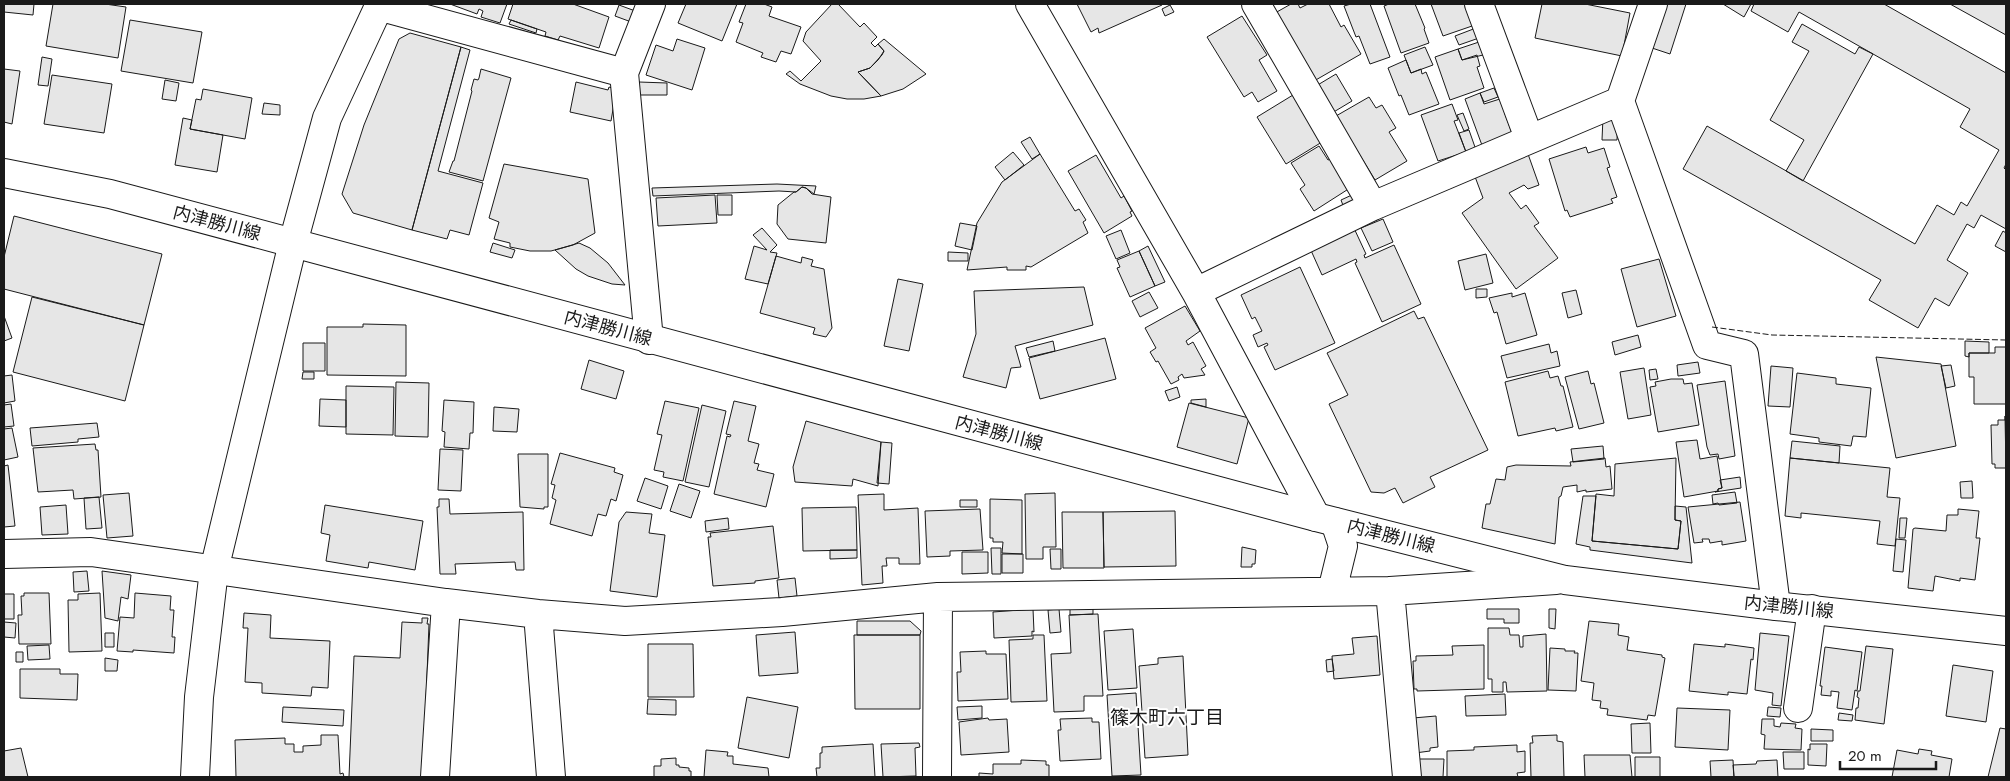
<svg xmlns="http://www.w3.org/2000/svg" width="2010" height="781" font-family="Jost,'Noto Sans JP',sans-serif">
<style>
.building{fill:#e6e6e6;stroke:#1a1a1a}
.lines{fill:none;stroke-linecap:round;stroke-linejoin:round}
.minor-casing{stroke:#1a1a1a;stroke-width:30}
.major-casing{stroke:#1a1a1a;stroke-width:30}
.minor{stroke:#fff;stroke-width:28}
.major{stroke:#fff;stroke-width:28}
.fence{stroke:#1a1a1a;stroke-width:1;stroke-dasharray:6 2.5;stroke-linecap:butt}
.labels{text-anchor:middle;stroke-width:4;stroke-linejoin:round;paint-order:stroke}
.street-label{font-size:18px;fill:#1a1a1a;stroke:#fff}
.neighbourhood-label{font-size:19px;fill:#1a1a1a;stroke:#fff}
</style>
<rect width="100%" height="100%" fill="#fff"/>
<!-- building -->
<path class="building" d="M4,4h30l-1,11 -29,-3z
M53,4h52l21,3 -8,51 -72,-12z
M450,4h57l-7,19 -19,-6 2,-6 -4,-2 -2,5z
M513,4h60l36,13 -10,31 -39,-12 -2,4 -13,-4 1,-4 -38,-13z
M686,4h51l-15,37 -44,-18z
M746,4h18l8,3 -3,9 32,11 -10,27 -10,-3 -5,11 -15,-5 2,-4 -27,-11 7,-19 -4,-1z
M832,4h6l22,23 4,-4 13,14 -6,6 4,4 3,-3 6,7 -2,4 -12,13 -12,4 23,24 -17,3h-17l-16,-3 -31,-12 -14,-10 4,-3 11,10 20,-20 -18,-20 3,-9z
M1077,4h85v1l-63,28 -1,-5 -7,4z
M1291,4h7l2,4 8,-4h21l12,23 3,-2 17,29 -47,27 -39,-68z
M1351,4h19l20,53 -20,7 -11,-28 -3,1 -12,-31z
M1389,4h26l10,24 -1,1 5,14 -28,10 -17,-47z
M1431,4h34l10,21 -32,11z
M1542,4h43l45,9 -8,43 -87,-18z
M1667,4h19l-16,50 -18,-6z
M1723,4h28l-7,13z
M1754,4h130l122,69v91l-2,4 2,2v59l-25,-14 -7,13 -7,-4 -20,36 21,13 -19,33 -14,-8 -17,30 -49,-28 12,-20 -198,-111 24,-43 208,118 22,-39 17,10 7,-13 6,4 32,-56 -39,-23 10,-18 -171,-97 -11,20 -37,-21z
M1950,4h56v31z
M619,5l19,7 -4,11 -19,-7z
M1170,5l4,7 -9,4 -3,-7z
M1242,16l25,39 -8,5 18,31 -19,11 -6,-10 -8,5 -37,-60z
M130,20l72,12 -9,51 -72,-12z
M511,20l26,9 -1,4 -27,-9z
M1802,24l53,30 4,-7 14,7 -70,127 -17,-10 18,-31 -34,-20 39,-69 -17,-9z
M1476,28l3,10 -20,7 -4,-9z
M410,33l51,14 -49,183 -59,-17 -11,-19 22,-69 35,-86z
M677,39l28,9 -13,42 -46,-15 10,-30 17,6z
M884,39l42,35 -23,15 -22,7 -23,-24 12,-4 8,-8 6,-9 -6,-7z
M1479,42l4,13 -21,5 -4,-11z
M461,47l9,3 -32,121 45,12 -14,52 -19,-5 -3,9 -35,-9z
M1425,47l8,18 -22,8 -7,-18z
M1458,49l4,11 15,-5 3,11 -3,1 7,21 -34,12 -15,-43z
M42,57l10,2 -4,27 -10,-1z
M1406,60l5,13 10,-4 1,5 4,-2 13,32 -30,11 -8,-20 -2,1 -11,-28z
M4,69l16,2 -8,53 -8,-2z
M481,69l30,9 -28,103 -34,-9 4,-11h1l18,-70 -1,-1 3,-11 4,1 1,-2z
M1336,74l16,27 -20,12 -16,-27z
M52,75l60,9 -8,49 -60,-9z
M165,80l14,3 -3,18 -14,-2z
M576,82l32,8 1,-3 6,2 1,3 -5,29 -41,-9z
M639,82l28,1v12h-28z
M1494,88l4,9 -14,5 -4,-9z
M203,89l49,9 -7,41 -55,-10 6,-30 5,1z
M1480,93l4,11 19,-6 5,15 -3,1 7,19 -29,15 -18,-49z
M1293,95l29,47 -36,22 -29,-47z
M1369,97l7,11 6,-3 14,23 -7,4 18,29 -32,19 -39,-64z
M264,103l16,2v10l-18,-1z
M1452,104l6,16 -4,1 12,31 -28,9 -17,-46z
M1463,113l6,16 -5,2 -7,-16z
M1603,117h15l-1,23h-15z
M183,118l9,2 -2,9 33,6 -6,37 -42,-7z
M1469,130l7,20 -10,2 -7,-19z
M1030,137l10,17 -8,5 -11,-17z
M1319,146l9,14 3,-1 19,29 -36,23 -14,-22 5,-4 -14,-22z
M1586,147l2,6 16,-5 6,19 -3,1 10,29 -6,2 2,4 -43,14 -3,-7 -2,1 -16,-52z
M1013,152l11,13 -19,15 -10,-13z
M1040,154l35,57 4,-2 7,11 -3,2 5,11 -57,34 -5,-1v4h-19v-3l-40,3 10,-47 25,-41z
M1528,154l11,31 -11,4 -4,-4 -15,8 12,16 5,-4 13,18 -5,3 24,32 -42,31 -54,-76 21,-15 -9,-24z
M1096,155l25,43 3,-2 8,15 -2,1 2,4 -28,17 -36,-62z
M504,164l84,15 7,54 -22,12 -22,6h-21l-20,-4v-4l-16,-4 5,-17 -10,-4z
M777,184l39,2 -2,8 -8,-6 -4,-1 -6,5 -17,-1 -126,5 -1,-8z
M802,187l4,1 6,6 19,3 -5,46 -38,-4 -11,-15 1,-19 16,-13h2z
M1354,194l4,9 -14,5 -3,-8z
M715,195l2,28 -59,3 -2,-28z
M717,195h15v20h-14z
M14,216l148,38 -18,71 -140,-36v-32z
M1383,219l10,23 -21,9 -11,-23z
M960,223l17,3 -5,24 -17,-4z
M1353,226l13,28 -2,1 1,3 29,-13 27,59 -39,18 -27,-59 2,-1 -1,-3 -34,16 -13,-29z
M762,228l15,17 -7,7 7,1 -9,31 -23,-5 9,-33 13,4 -14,-15z
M1121,230l9,23 -14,6 -10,-23z
M2003,231l3,2v19l-11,-6z
M493,243l22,7 -3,8 -22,-6z
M579,243l11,5 18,15 17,22 -13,-1 -24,-8 -12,-7 -21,-19z
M1148,246l17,36 -10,4 -16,-35z
M1139,251l16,35 -25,11 -13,-29 3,-1 -3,-7z
M948,252l20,1v8h-20z
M1486,254l7,29 -28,7 -7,-29z
M776,256l25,7 1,-6 11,3 -2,6 13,3 8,59 -6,9 -13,-3 2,-6 -55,-15z
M1659,259l17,57 -39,11 -16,-58z
M1300,267l35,76 -60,27 -11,-23 4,-2 -1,-2 -9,4 -5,-12 9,-4 -7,-14 -3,2 -11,-24z
M898,279l25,5 -14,67 -25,-5z
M1084,287l9,38 -78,21 6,21 -10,1 -5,20 -43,-11 13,-43 -2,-43z
M1476,289h11v8l-11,1z
M1576,290l6,24 -14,4 -6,-25z
M1149,292l9,16 -18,9 -8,-16z
M1512,293v4l13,-4 12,42 -31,9 -9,-32 -3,1 -5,-15z
M32,297l112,28 -19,76 -112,-29z
M1185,306l15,25 -14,10 2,4 5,-3 13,24 -5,3 4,6 -21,3 -2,-4 -4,3 1,3 -8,4 -13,-23 -2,1 -6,-10 6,-4 -11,-20z
M1414,311l4,8 6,-2 64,133 -58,27 5,10 -32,16 -8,-15 -11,5 -13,-1 -42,-88 19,-9 -21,-42z
M4,316l8,22 -8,3z
M363,324l43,1v51l-79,-1v-48h36z
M1638,335l3,12 -26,8 -3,-13z
M1105,338l11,41 -76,20 -11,-41z
M1053,341l2,10 -26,6 -3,-9z
M1965,341l24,1v11h-20v4l-4,-1z
M303,343h22v28h-22z
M1549,344l2,9 6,-2 3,15 -53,12 -6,-22z
M1995,347h11v57h-32v-27h-5v-24h26z
M1876,357l65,7 15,82 -60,12z
M589,360l35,11 -8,28 -35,-10z
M1698,362l2,11 -22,3 -1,-11z
M1951,365l4,21 -9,2 -5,-22z
M1771,366l22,2 -3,39 -22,-1z
M1644,368l7,47 -23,4 -8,-47z
M1656,369l2,10 -8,1 -1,-10z
M1548,371l2,7 8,-2 3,10h2l10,41 -17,4 -1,-3 -37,8 -13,-54z
M1588,371l3,13 3,-1 10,40 -25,6 -14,-52z
M303,372h11v7h-12z
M1797,373l39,5v6l35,4 -5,49 -13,-1 -2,10 -32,-4v-4l-29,-4z
M12,375l3,26 -11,2v-27z
M1671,379h12l1,5 8,-1 7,42 -41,7 -8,-45 6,-1 -1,-4z
M1725,381l10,75 -16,3 -1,-5 -8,1 -3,-8 -10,-62z
M396,382l33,1 -1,54 -33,-1z
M346,386l48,1 -1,48 -47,-1z
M1177,387l3,10 -11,4 -4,-10z
M320,399l26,1v27l-27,-1z
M1206,399v8l-15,-4v-3z
M444,400l30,2 -1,31h-3l-1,16 -25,-2 1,-15 -3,-1z
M665,401l34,7 -16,73 -20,-4 1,-5 -10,-2 8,-35 -5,-1z
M734,401l22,5 -8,35 11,3 -5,19 5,1 -2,6 17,4 -8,33 -52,-13 13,-58 3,1 1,-2 -5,-1z
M1189,403l60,15 -12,46 -60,-17z
M11,404l3,22 -10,1v-22z
M702,405l24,6 -17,76 -24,-5z
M494,407l25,2 -2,23 -24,-1z
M2005,416l1,52h-11v-4h-3l-1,-39h7v-5h7z
M806,421l75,21 -3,44 -25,-7 -1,7 -57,-4 -2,-15z
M97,423l2,14 -21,2v3l-46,4 -2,-18z
M12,428l6,29 -14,3v-31z
M1697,440l3,19 17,-3 5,32 -4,1v2l-34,6 -8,-55z
M1792,441l48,5 -1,17 -49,-5z
M881,442l11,1 -3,41 -12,-1z
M95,444l1,6h2l3,47 -27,2 -1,-9 -35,2 -5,-44z
M1603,446l1,13 -31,3 -2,-13z
M440,449l23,1 -2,41 -23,-1z
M560,453l55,15 -1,4 9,3 -7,26 -5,-2 -5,17 -8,-2 -6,22 -42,-12 6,-24 -4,-2 3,-13 -4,-1z
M518,454h30v53h-4v2l-24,-2z
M1605,458l1,9 4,-1 2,23 -26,3v-2l-9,2v-7l-14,2 -2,9 -2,1 -4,47 -73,-16 4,-24h4l6,-25 9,1 2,-13 9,-2 55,1 -1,-4z
M1676,458l-1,62 6,1 -3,28 -86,-8 4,-47 18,2 1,-32z
M1790,458l100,10 -3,29 13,1 -5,48 -18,-2 3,-23 -79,-8v5l-16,-2z
M8,465l7,61 -11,1v-61z
M1740,477l1,11 -26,4 3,-1v-2l4,-1 -2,-8z
M645,478l23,8 -7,23 -24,-8z
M1972,481l1,17h-12l-1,-16z
M679,484l21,7 -9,27 -21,-7z
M1735,492l2,11 -18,2 -1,-2 -5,1 -1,-9z
M129,493l4,43 -26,2 -4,-43z
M1055,493l1,54h-13v12h-17l-1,-65z
M884,494v16l34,-2 2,56h-21v-6h-13l1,8h-5l1,17 -21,2 -4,-90z
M1583,496h13l-4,45 86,8 3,-28 -6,-1v-14l11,1 6,56 -102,-13v-3l-14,-3z
M99,497l3,31 -16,1 -2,-31z
M439,499h10l1,15 73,-2 1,58h-8l-1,-8 -60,2 1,10h-16l-3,-67h2z
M990,499l32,1v54l-20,-1 1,-11h-10v-4h-3z
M960,500h17v7h-17z
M1740,502l6,39 -24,4v-4l-12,2 -1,-4h-7l1,3 -9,1 -6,-36z
M66,505l2,29 -26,1 -2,-28z
M325,505l98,16 -8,49 -46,-8 -1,6 -42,-7 4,-26 -9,-2z
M856,507l1,43 -54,1 -1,-43z
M980,509l3,41 -33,1v5l-23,1 -2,-46z
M1958,509l21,2 -3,27h4l-5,42 -15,-2v3l-25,-5 -2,15 -25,-3 5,-59 2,-1 31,3 1,-16h11z
M1175,511l1,55 -72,1 -1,-55z
M626,512l26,2 -3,19 16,2 -8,62 -47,-6 9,-69z
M1062,512h41l1,56h-41z
M728,518l1,11 -23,3 -1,-11z
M1900,518h7l-2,20h-6z
M773,526l6,52 -24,3v2l-42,3 -5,-49h3l-1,-4z
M1896,539l10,1 -3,32 -10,-1z
M1242,547l14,3 -1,14h-3v3h-11z
M991,548h10v26h-9z
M1050,549h11v20h-10z
M830,550h27v8l-27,1z
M962,552h26v21l-26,1z
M1002,554h21v19h-21z
M87,571l2,20 -15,1 -1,-20z
M102,571l29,4 -3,24 -7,-2 -3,24 -13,-3z
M795,578l2,18 -18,2 -2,-18z
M24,593h25l2,51h-32l-1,-29h4l-1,-19h3z
M100,593l2,58 -33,1 -1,-52h10v-6z
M135,593l36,3 -1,14h4l-2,27h3l-1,16 -41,-3v2l-16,-1 3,-34 14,1z
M4,594h10v25h-10z
M1093,605v9l-23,1v-9z
M1033,609l1,23 -2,-1v5l-38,2 -1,-26z
M1059,609l2,23 -11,1 -2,-23z
M1487,609h32v14h-15v-4h-17z
M1549,609h7l-1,20 -6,-1z
M244,613l27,2 -1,23 60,3 -2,47 -16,-1 -1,9 -49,-3v-10l-17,-1 3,-54h-5z
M1098,614l5,82h-19v15l-30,1 -3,-58 20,-1 -2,-38z
M422,618h6l-1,6h2l-6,153h-74l5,-121 46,2 2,-36 20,1z
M857,621h53l11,10 -1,4h-63z
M1589,621l30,3 -1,11 11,2 -2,13 35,5v2l3,1 -10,58 -7,-1 -1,5 -40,-5 1,-6 -8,-1 1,-7 -9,-1 2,-17 -13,-2z
M4,622l12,1 -1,15 -11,-1z
M1488,628h21l1,7h9l1,12h3v-11l23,-2 1,57 -40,1 -1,-10h-3v10h-11v-13h-4z
M1133,629l4,59 -29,2 -4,-59z
M795,632l3,41 -39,3 -3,-41z
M105,633h9v14h-9z
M1760,633l29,3 -8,70 -9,-1 1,-12 -18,-3z
M854,635h66v74h-65z
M1033,635h11l3,66 -36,1 -2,-62 24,-1z
M1377,636l3,39 -46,4 -2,-23 22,-2 -2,-16z
M648,644h45l1,53h-46z
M1694,644l31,3v-3l29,4 -1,12 -2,-1 -4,35 -19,-2v3l-39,-4z
M49,645l1,14 -22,1 -1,-14z
M1484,645v44l-67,2v-2h-3l-1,-28h3v-5l37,-1 -1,-9z
M1866,646l27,3 -9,75 -29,-4 1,-12h2l1,-10 -2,-1 1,-6h2z
M1825,647l37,5 -5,39 -2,-1 -3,20 -15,-2 2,-16 -8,-1v5l-10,-1 1,-9h-2z
M1550,648l15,1v2h10l-1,2h4l-2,38 -28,-1z
M986,651v3h20l2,45 -50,2 -1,-29h4l-1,-20z
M16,652h7v10h-7z
M1183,656l5,99 -43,3 -6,-92 19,-2v-6z
M105,658l13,2 -1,11h-12z
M1332,659l2,12 -7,1 -1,-12z
M1953,665l40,6 -7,51 -40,-6z
M20,669h40v5h18l-1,26 -57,-2z
M1136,693l5,82 -29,1 -5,-81z
M1505,694l1,21 -40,1 -1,-20z
M747,697l51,10 -9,51 -51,-10z
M648,699l28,1v15l-29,-1z
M982,706v12l-24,2 -1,-13z
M283,707l61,3 -1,16 -61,-4z
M1768,707l13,1 -1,9 -13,-1z
M1677,708l53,2 -2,40 -53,-3z
M1839,713l14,2 -1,6 -14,-1z
M1436,716l2,31 -8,1v3l-15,2 -2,-35z
M988,718l1,2 18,-1 2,33 -48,3 -2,-33z
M1092,718v4h7l2,37 -41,2 -2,-31h3l-1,-11z
M1762,719h12v7l6,1 1,-4 15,1 -1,4 7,1 -1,21 -37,-1 1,-14 -4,-1z
M1650,723l1,30h-19l-1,-29z
M2000,728l6,1v48h-18z
M1811,729l22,1v11h-22z
M321,735h17l2,39 3,-1 1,4h-108l-1,-37 50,-2v6h9v8h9v-6l18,-1z
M1557,735v6l6,1 1,35h-33l-1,-34h3l-1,-7z
M919,743l1,4 -5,1 1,28 -33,1 -2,-33z
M873,744l2,33h-58l-1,-9h4v-15h2v-6z
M1810,744h17l-1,22 -18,-1v-16l2,1z
M1517,745v7l8,-1v21l-8,1 1,4h-71v-26l27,-1v-3z
M21,748l7,29h-24v-26z
M1919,749l13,2 -1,4 21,4 -3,18h-57l5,-27 21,4z
M706,750l22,2 -1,4h6v8l35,4 1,9h-65z
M1783,752h21v17h-20z
M1584,755h46l2,22h-47z
M1635,757h25v20h-25z
M676,758v7h3v2l10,1v3h2v6h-37v-11h7v-7z
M1417,759h27l-1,18h-27z
M1021,760l25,1v4h3v12h-70v-4l14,1v-10h28z
M1733,760l1,17h-23l-1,-16z
M1777,760l1,17h-44l-1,-12 23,-1 1,-3z"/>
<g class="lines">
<!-- minor casing -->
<g class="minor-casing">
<path id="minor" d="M1030,4l166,288 120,225
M1256,4l117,202
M1479,4l50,134
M378,6l246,67
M1620,101l87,244 37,9 32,252
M1196,292l177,-86 247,-105 33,-97
M649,340l-25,-267 27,-69
M4,554l87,-2 355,51 92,11 87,7 157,-9 156,-15 452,-6 166,-11
M1332,591l11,-45 -8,-24
M1390,591l17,186
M538,614l13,163
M1798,708l14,-99
M195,777l4,-80 15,-127 79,-327 34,-125 53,-114
M435,777l11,-174
M937,777l1,-180"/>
</g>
<!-- major casing -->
<g class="major-casing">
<path id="major" d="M4,173l106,21 1206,323 249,63 211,26 230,25"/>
</g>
<!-- minor -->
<use href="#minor" class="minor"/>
<!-- major -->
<use href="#major" class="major"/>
<!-- fence -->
<path class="fence" d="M1712,327l60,8 234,5"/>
</g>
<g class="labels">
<!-- street labels -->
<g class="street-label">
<text transform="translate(217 223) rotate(15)" y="6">内津勝川線</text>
<text transform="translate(608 328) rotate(15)" y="6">内津勝川線</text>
<text transform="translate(999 433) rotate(15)" y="6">内津勝川線</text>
<text transform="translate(1391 536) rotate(14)" y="6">内津勝川線</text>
<text transform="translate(1789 607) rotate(6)" y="6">内津勝川線</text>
</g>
<!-- neighbourhood labels -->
<g class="neighbourhood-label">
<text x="1167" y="724">篠木町六丁目</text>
</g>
</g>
<!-- border -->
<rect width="2010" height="781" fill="none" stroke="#1a1a1a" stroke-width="10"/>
<!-- scale -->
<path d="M1840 761v8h96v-8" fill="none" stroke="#1a1a1a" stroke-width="2.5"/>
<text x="1848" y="761" font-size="15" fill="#1a1a1a" stroke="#ffffff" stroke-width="4" paint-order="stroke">20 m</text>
</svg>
